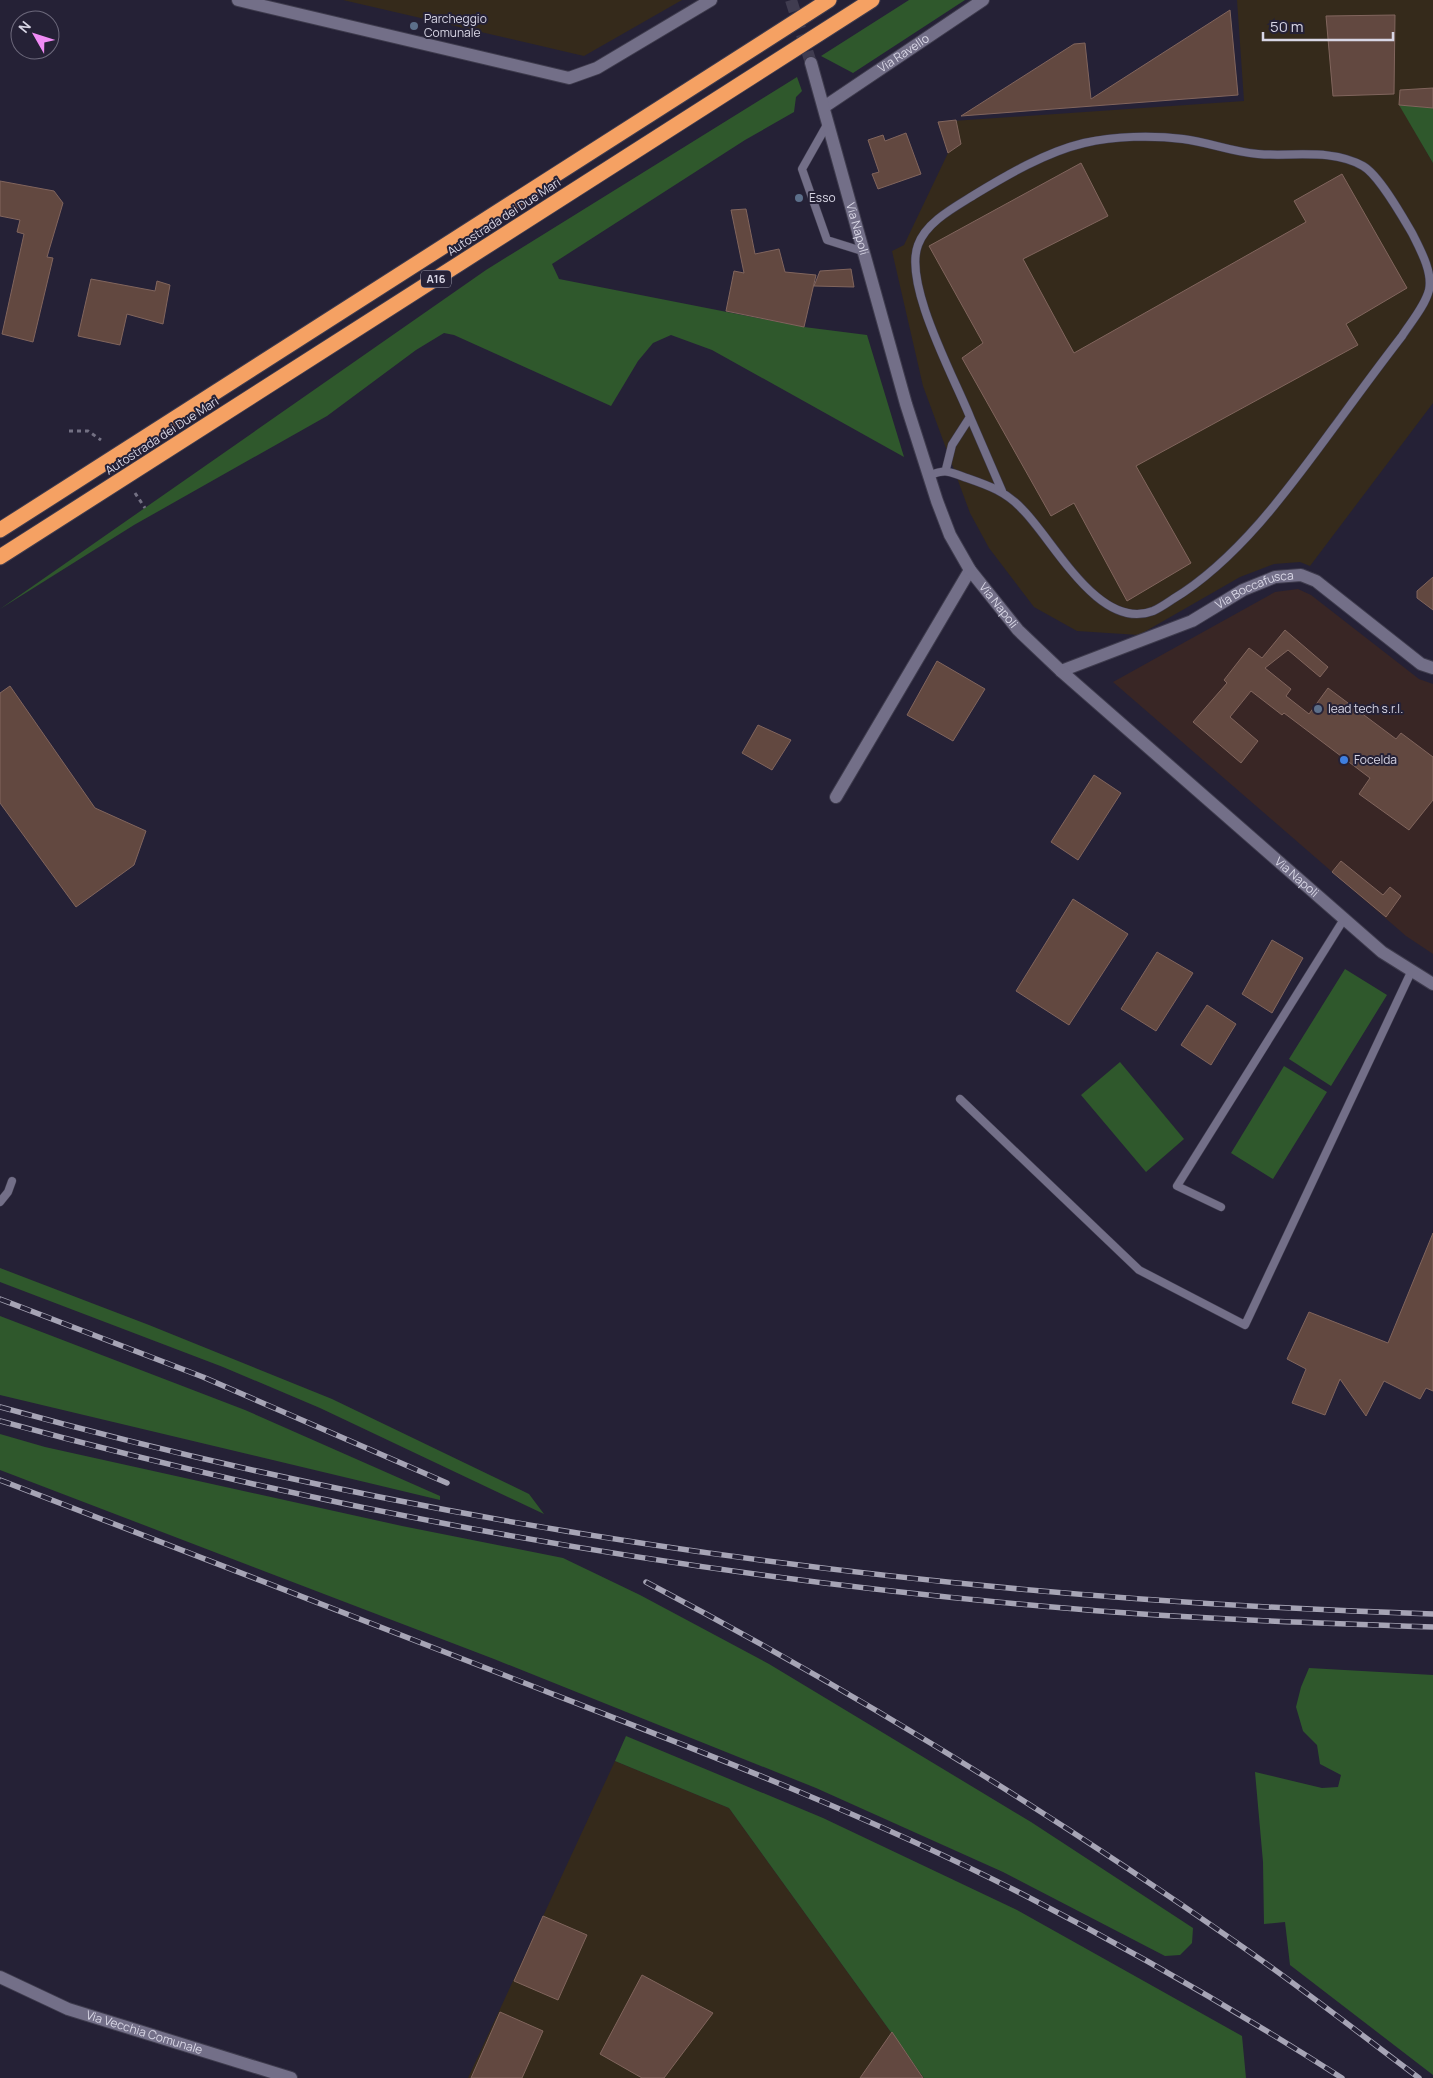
<svg xmlns="http://www.w3.org/2000/svg" width="1433" height="2078" font-family="Manrope,sans-serif">
<style>
.commercial{fill:#392625}
.industrial{fill:#352a1b}
.green{fill:#2f582c}
.building{fill:#624840;stroke:#81655d}
.lines{fill:none;stroke-linecap:round;stroke-linejoin:round}
.secondary-tunnel{stroke:#403c50;stroke-width:12;stroke-dasharray:12 6;stroke-linecap:butt}
.service-casing{stroke:#3e3b4d;stroke-width:9}
.minor-casing{stroke:#3e3b4d;stroke-width:14}
.secondary-casing{stroke:#3e3b4d;stroke-width:14}
.motorway-casing{stroke:#3e3b4d;stroke-width:17}
.path{stroke:#737083;stroke-width:3;stroke-dasharray:4 4;stroke-linecap:butt}
.service{stroke:#736f88;stroke-width:8}
.minor{stroke:#736f88;stroke-width:12}
.secondary{stroke:#736f88;stroke-width:12}
.motorway{stroke:#f5a163;stroke-width:15}
.rail-casing{stroke:#a6a4b5;stroke-width:5.5}
.rail{stroke:#252136;stroke-width:4;stroke-dasharray:11;stroke-linecap:butt}
.service-dot{fill:#5c6f8a;stroke:#252136;stroke-width:2}
.shop-dot{fill:#3f7fe0;stroke:#252136;stroke-width:2}
.labels{text-anchor:middle;stroke-width:4;stroke-linejoin:round;paint-order:stroke}
.shield{fill:#252136;stroke:#a2a0b0;stroke-width:1}
.shield-label{font-size:11px;font-weight:bold;fill:#d8d6e5}
.poi-label{font-size:12px;fill:#d8d6e5;stroke:#252136;text-anchor:start}
.street-label{font-size:12px;fill:#d8d6e5;stroke:#252136}
</style>
<rect width="100%" height="100%" fill="#252136"/>
<!-- commercial -->
<path class="commercial" d="M1298,589l13,6 108,84 14,5v270l-27,-18 -293,-254 162,-90z"/>
<!-- industrial -->
<path class="industrial" d="M343,0h339l-98,56z
M1237,0h196v108l-33,-3 33,58v240l-123,163 -10,-4 -26,2 -34,13 -101,58 -62,-4 -43,-24 -45,-59 -19,-35 -47,-127 -31,-135 12,-6 44,-92 -10,-31 306,-21z
M615,1761l114,47 195,270h-456z"/>
<!-- green -->
<path class="green" d="M909,0h56l-112,73 -32,-17z
M797,77l5,14 -6,6 -2,15 -49,28 -193,124 7,15 245,48 63,8 37,122 -192,-107 -41,-15 -18,8 -15,18 -27,45 -157,-71 -10,-2 -28,17 -89,66 -193,109 -134,84 486,-339z
M1399,105l34,3v55z
M1345,969l42,26 -56,91 -42,-27z
M1120,1062l64,77 -38,33 -65,-77z
M1284,1066l43,26 -54,87 -42,-26z
M0,1268l149,57 183,74 197,95 15,20 -224,-106 -97,-41 -223,-85z
M0,1316l245,94 195,86v4l-440,-105z
M0,1434l45,13 357,79 161,32 77,37 129,69 262,158 162,106 -1,15 -12,12 -15,1 -162,-84 -187,-84 -322,-129 -494,-189z
M1309,1668l124,7v400l-143,-110 -5,-43 -21,2 -1,-62 -8,-90 67,16 16,-1 3,-12 -21,-11 -3,-19 -14,-14 -7,-24 5,-20z
M626,1736l197,82 194,92 225,126 4,42h-322l-195,-270 -114,-47z"/>
<!-- building -->
<path class="building" d="M1230,10l8,85 -277,21 113,-72 11,-1 6,56z
M1395,15l-1,79 -61,2 -7,-80z
M1433,88v20l-34,-3 1,-15z
M956,120l5,24 -13,9 -10,-31z
M906,133l15,41 -43,15 -6,-15 7,-2 -11,-32 15,-5 2,6z
M1081,163l27,53 -85,43 51,94 232,-131 -12,-21 48,-27 65,114 -61,36 12,21 -222,121 55,97 -64,38 -53,-98 -23,13 -89,-158 21,-15 -54,-97z
M0,181l54,10 9,12 -16,54 6,1 -20,84 -31,-8 22,-100 -7,-2 3,-12 -20,-4z
M746,209l9,45 24,-5 6,23 31,3 -12,52 -78,-16 8,-40 10,2 -13,-63z
M851,269l3,18 -40,-1 6,-15z
M91,279l64,12 2,-10 13,4 -7,39 -36,-10 -7,31 -42,-9z
M1433,577v33l-16,-12v-7z
M1285,630l43,37 -8,10 -32,-27 -23,18 26,21 -5,7 23,18 19,-26 68,51 5,-6 32,24v43l-24,30 -50,-36 11,-16 -86,-65 -2,2 -31,-24 -21,26 28,24 -17,22 -48,-41 34,-39 -3,-3 25,-32 13,10z
M937,661l48,28 -32,52 -46,-26z
M10,686l85,122 51,23 -12,34 -58,42 -76,-104v-110z
M758,725l33,15 -19,30 -30,-17z
M1094,775l27,18 -43,67 -27,-18z
M1341,861l42,34 7,-8 11,9 -15,21 -54,-45z
M1073,899l55,35 -59,91 -53,-34z
M1272,940l31,18 -31,55 -30,-19z
M1157,952l36,21 -37,58 -35,-22z
M1207,1005l29,19 -25,41 -30,-20z
M1433,1233v158l-7,-3 -6,11 -36,-18 -18,35 -26,-37 -15,36 -33,-12 14,-34 -19,-10 22,-47 79,31z
M543,1916l44,19 -29,65 -44,-19z
M642,1975l71,38 -49,65h-22l-42,-24z
M500,2012l43,19 -21,47h-51z
M892,2032l31,46h-63z"/>
<g class="lines">
<!-- secondary-tunnel -->
<path class="secondary-tunnel" d="M791,0l20,63"/>
<!-- service casing -->
<g class="service-casing">
<path id="service" d="M828,123l-26,46 25,71 35,11
M970,417l32,74
M929,475c18,-6 18,-4 35,2 23,8 42,14 59,33 31,31 76,122 130,101 7,-3 14,-8 20,-12 68,-41 123,-120 170,-184 19,-26 39,-53 59,-79 9,-14 23,-30 27,-46 4,-18 -9,-41 -17,-57 -10,-17 -33,-58 -49,-67 -32,-18 -71,-9 -105,-12 -26,-2 -50,-12 -75,-15 -31,-4 -68,-3 -99,4 -38,9 -77,32 -110,52 -19,12 -48,27 -56,50 -15,39 36,132 52,172l-18,28 -6,24
M960,1099l179,171 106,55 167,-355
M0,1202l8,-10 4,-11
M1221,1207l-44,-21 167,-267"/>
</g>
<!-- minor casing -->
<g class="minor-casing">
<g id="minor">
<path id="s1" d="M824,107l159,-107"/>
<path id="s2" d="M1061,671l131,-50 51,-31 32,-13 26,-2 15,6 105,83 12,4"/>
<path d="M836,797l134,-227"/>
<path id="s3" d="M0,1977l68,32 223,69"/>
</g>
</g>
<!-- secondary casing -->
<g class="secondary-casing">
<g id="secondary">
<path d="M238,0l331,78 28,-10 114,-68"/>
<path id="s4" d="M811,63l95,341 31,97 13,34 20,35 48,60 43,41 321,281 51,32"/>
</g>
</g>
<!-- motorway casing -->
<g class="motorway-casing">
<path id="motorway" d="M0,530l829,-530
M0,557l872,-557"/>
</g>
<!-- path -->
<path class="path" d="M69,431h19l13,9
M135,493l10,15"/>
<!-- service -->
<use href="#service" class="service"/>
<!-- minor -->
<use href="#minor" class="minor"/>
<!-- secondary -->
<use href="#secondary" class="secondary"/>
<!-- motorway -->
<use href="#motorway" class="motorway"/>
<!-- rail casing -->
<g class="rail-casing">
<path id="rail" d="M0,1299l203,78 244,106
M0,1407c467,129 949,192 1433,207
M0,1421c352,96 713,158 1076,188 119,10 238,14 357,18
M0,1480c182,70 363,140 545,211 163,63 327,126 483,206 107,55 212,116 314,181
M646,1582c204,107 402,229 591,361 62,43 122,90 182,135"/>
</g>
<!-- rail -->
<use href="#rail" class="rail"/>
</g>
<!-- markers -->
<g class="service-dot">
<circle cx="414" cy="26" r="5"/>
<circle cx="799" cy="198" r="5"/>
<circle cx="1318" cy="709" r="5"/>
</g>
<circle class="shop-dot" cx="1344" cy="760" r="5"/>
<g class="labels">
<!-- shield labels -->
<rect class="shield" x="421" y="270.5" width="30" height="17" rx="4"/>
<g class="shield-label">
<text x="436" y="283">A16</text>
</g>
<!-- poi labels -->
<g class="poi-label">
<text x="424" y="23">Parcheggio<tspan x="424" dy="14">Comunale</tspan></text>
<text x="809" y="202">Esso</text>
<text x="1328" y="713">lead tech s.r.l.</text>
<text x="1354" y="764">Focelda</text>
</g>
<!-- street labels -->
<g class="street-label">
<text dy="4" stroke="none"><textPath href="#s1" startOffset="96">Via Ravello</textPath></text>
<text transform="translate(504 217) rotate(-33)" y="4">Autostrada dei Due Mari</text>
<text dy="4" stroke="none"><textPath href="#s4" startOffset="172">Via Napoli</textPath></text>
<text transform="translate(162 436) rotate(-33)" y="4">Autostrada dei Due Mari</text>
<text dy="4" stroke="none"><textPath href="#s2" startOffset="211">Via Boccafusca</textPath></text>
<text dy="4" stroke="none"><textPath href="#s4" startOffset="578">Via Napoli</textPath></text>
<text dy="4" stroke="none"><textPath href="#s4" startOffset="982">Via Napoli</textPath></text>
<text dy="4" stroke="none"><textPath href="#s3" startOffset="155">Via Vecchia Comunale</textPath></text>
</g>
</g>
<!-- north arrow -->
<g transform="translate(35 35) rotate(309)"><circle r="24" fill="#252136" stroke="#6d697c"/>
<path d="M0-4L9 19L0 12L-9 19Z" fill="#f08bf5"/>
<text y="-8" font-size="14" font-weight="bold" text-anchor="middle" fill="#d8d6e5">N</text>
</g>
<!-- scale -->
<path d="M1263 32v8h130v-8" fill="none" stroke="#d8d6e5" stroke-width="2.5"/>
<text x="1270" y="32" font-size="15" fill="#d8d6e5" stroke="#252136" stroke-width="4" paint-order="stroke">50 m</text>
</svg>
